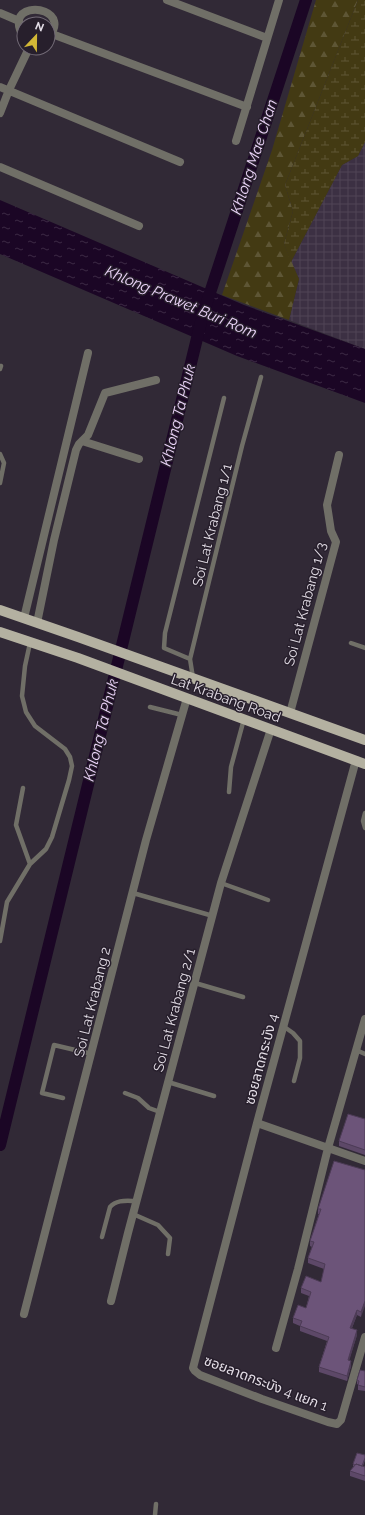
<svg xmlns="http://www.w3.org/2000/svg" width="365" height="1515" font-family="Raleway,'Noto Sans Thai',sans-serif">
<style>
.industrial{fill:url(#industrial-grid)}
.forest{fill:url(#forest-firs)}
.wetland{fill:url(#wetland-marsh)}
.water{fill:url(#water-ripples)}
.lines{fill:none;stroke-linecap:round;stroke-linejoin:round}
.canal{stroke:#1b0625;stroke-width:12}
.service{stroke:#706f67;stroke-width:4.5}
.minor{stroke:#706f67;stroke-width:8}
.primary{stroke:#b4b1a1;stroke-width:10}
.wall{fill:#5d4868}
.shaded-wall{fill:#4c3b55}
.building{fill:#6c5479;stroke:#4c3b55}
.labels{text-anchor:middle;stroke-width:3;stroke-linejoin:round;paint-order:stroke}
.street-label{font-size:14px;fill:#e4dee7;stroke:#271f2c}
.water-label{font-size:15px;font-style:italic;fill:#eed6fc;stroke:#271f2c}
</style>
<defs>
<pattern id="industrial-grid" width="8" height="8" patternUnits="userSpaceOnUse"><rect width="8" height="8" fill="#3c3043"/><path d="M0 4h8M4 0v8" fill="none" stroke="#4f4455"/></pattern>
<pattern id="forest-firs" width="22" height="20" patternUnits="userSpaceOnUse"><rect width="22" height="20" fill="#433a13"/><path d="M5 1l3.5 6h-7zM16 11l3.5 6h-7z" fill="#5e5635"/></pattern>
<pattern id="wetland-marsh" width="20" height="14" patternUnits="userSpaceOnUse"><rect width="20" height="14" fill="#433a13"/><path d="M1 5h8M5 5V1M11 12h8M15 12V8" fill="none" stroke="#5e5635"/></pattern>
<pattern id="water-ripples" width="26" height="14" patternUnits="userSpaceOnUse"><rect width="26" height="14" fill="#1b0625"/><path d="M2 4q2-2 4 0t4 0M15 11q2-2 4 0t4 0" fill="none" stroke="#3c2a45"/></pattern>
</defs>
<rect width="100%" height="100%" fill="#312936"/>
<!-- industrial -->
<path class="industrial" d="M365,142v207l-76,-29 10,-41 -8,-17 51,-97 16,-9z"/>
<!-- forest -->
<path class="forest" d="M316,0h42l-73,185 8,26 -9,33 15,35 -10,41 -67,-25 50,-145z"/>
<!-- wetland -->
<path class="wetland" d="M358,0h7v142l-7,14 -16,9 -51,97 -7,-18 9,-33 -8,-26z"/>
<!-- water -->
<path class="water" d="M0,200l244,105 121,44v54l-128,-47 -237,-102z"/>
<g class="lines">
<!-- canal -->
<path class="canal" d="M206,305l100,-305
M0,1145l201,-823"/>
<!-- service -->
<path class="service" d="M0,369l1,-3
M0,454l4,9 -4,20
M351,643l14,5
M190,659l-26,-11 1,-15 59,-235
M193,678l-3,-19 52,-213 19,-69
M150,707l32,8
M23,788l-7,37 14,39
M229,792l2,-25 13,-48
M365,813l-2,8 2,7
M221,883l47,17
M133,893l80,23
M0,941l7,-39 23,-38 16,-15 6,-12 17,-57 3,-14 -2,-9 -5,-8 -30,-23 -9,-14 -4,-16 3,-30 5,-23
M195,983l48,14
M283,1026l10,7 7,8v17l-6,23
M356,1050l9,4
M168,1082l46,14
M125,1093l13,5 11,10 11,4
M63,1098l-21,-5 12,-48 38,9
M133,1214l25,11 12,13 -2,16
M102,1237l8,-30c7,-8 17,-6 27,-6
M155,1515l1,-11"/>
<!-- minor -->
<path class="minor" d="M167,0l100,38
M0,13l19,8
M52,34l195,73
M24,37c-4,-5 -6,-11 -5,-18 7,-19 52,-7 29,19
M0,87l180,75
M0,113l9,-23 20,-42
M236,141l43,-141
M0,167l139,59
M82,441l57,18
M24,618l64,-265
M37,623l17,-83 22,-90 3,-6 9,-9 17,-42 51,-13
M290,713l46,-171 -5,-11 -4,-26 12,-50
M356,760l-99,363 -64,245 2,3 5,4 62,24 66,23 9,2 4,-4 24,-83
M257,1123l108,38
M111,1301l17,-68 93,-350 50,-154
M24,1314l122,-474 41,-142
M276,1348l22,-79 30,-121 37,-129"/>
<!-- primary -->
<path class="primary" d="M0,610l78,27 287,103
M0,632l78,26 287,106"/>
</g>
<!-- wall -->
<path class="wall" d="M365,1119v36l-26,-9v-5z
M365,1170l-4,147 -4,-2 -5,13 5,7 -8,25 2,6 -4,15 -28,-9v-5l8,-26 -27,-10v-5l-7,-3v-5l13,-10 3,-12 -8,-3v-5l20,-6 3,-13 -16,-6v-5l4,-11 -2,-1v-5l9,-27h-1v-5z
M365,1371v20l-7,-1v-6h-1v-4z
M365,1460l-2,6 2,1v14l-15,-5v-5l4,-5h-1v-2z"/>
<!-- shaded-wall -->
<path class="shaded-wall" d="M365,1301v5l-4,11v-5z
M357,1310v5l-7,18v-5z
M357,1330v5l-9,30v-5z
M351,1361v5l-4,15v-5z"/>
<!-- building -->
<path class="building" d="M348,1114l17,5v31l-26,-9z
M334,1161l31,9v131l-4,11 -4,-2 -7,18 7,2 -9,30 3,1 -4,15 -28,-9 10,-30 -29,-11 2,-5 -9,-3 5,-13 8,3 5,-16 -10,-4 5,-12 15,6 4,-18 -17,-6 6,-16 -4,-1 11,-32h-3z
M360,1370l5,1v16l-7,-2 1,-4 -2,-1z
M357,1453l8,2v3l-3,8 -6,-2 -1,1 -2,-1z
M356,1464l9,3v9l-15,-5z"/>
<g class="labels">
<!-- street labels -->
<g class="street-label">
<text transform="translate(212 525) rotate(-76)" y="5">Soi Lat Krabang 1/1</text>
<text transform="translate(305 604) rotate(-75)" y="5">Soi Lat Krabang 1/3</text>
<text transform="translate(226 698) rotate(20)" y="5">Lat Krabang Road</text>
<text transform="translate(92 1002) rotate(-76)" y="5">Soi Lat Krabang 2</text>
<text transform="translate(174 1010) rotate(-75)" y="5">Soi Lat Krabang 2/1</text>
<text transform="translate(261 1059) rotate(-75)" y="5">ซอยลาดกระบัง 4</text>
<text transform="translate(266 1383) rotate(21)" y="5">ซอยลาดกระบัง 4 แยก 1</text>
</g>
<!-- water labels -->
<g class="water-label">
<text transform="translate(254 157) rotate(-72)" y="5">Khlong Mae Chan</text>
<text transform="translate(181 302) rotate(23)" y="5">Khlong Prawet Buri Rom</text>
<text transform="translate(178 415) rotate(-76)" y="5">Khlong Ta Phuk</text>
<text transform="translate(101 730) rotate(-76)" y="5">Khlong Ta Phuk</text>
</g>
</g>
<!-- north arrow -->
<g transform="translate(36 36) rotate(22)"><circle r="19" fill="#271f2c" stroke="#736b77"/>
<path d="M0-3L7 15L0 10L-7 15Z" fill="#d2b736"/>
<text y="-6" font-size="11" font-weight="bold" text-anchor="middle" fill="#e4dee7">N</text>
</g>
</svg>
